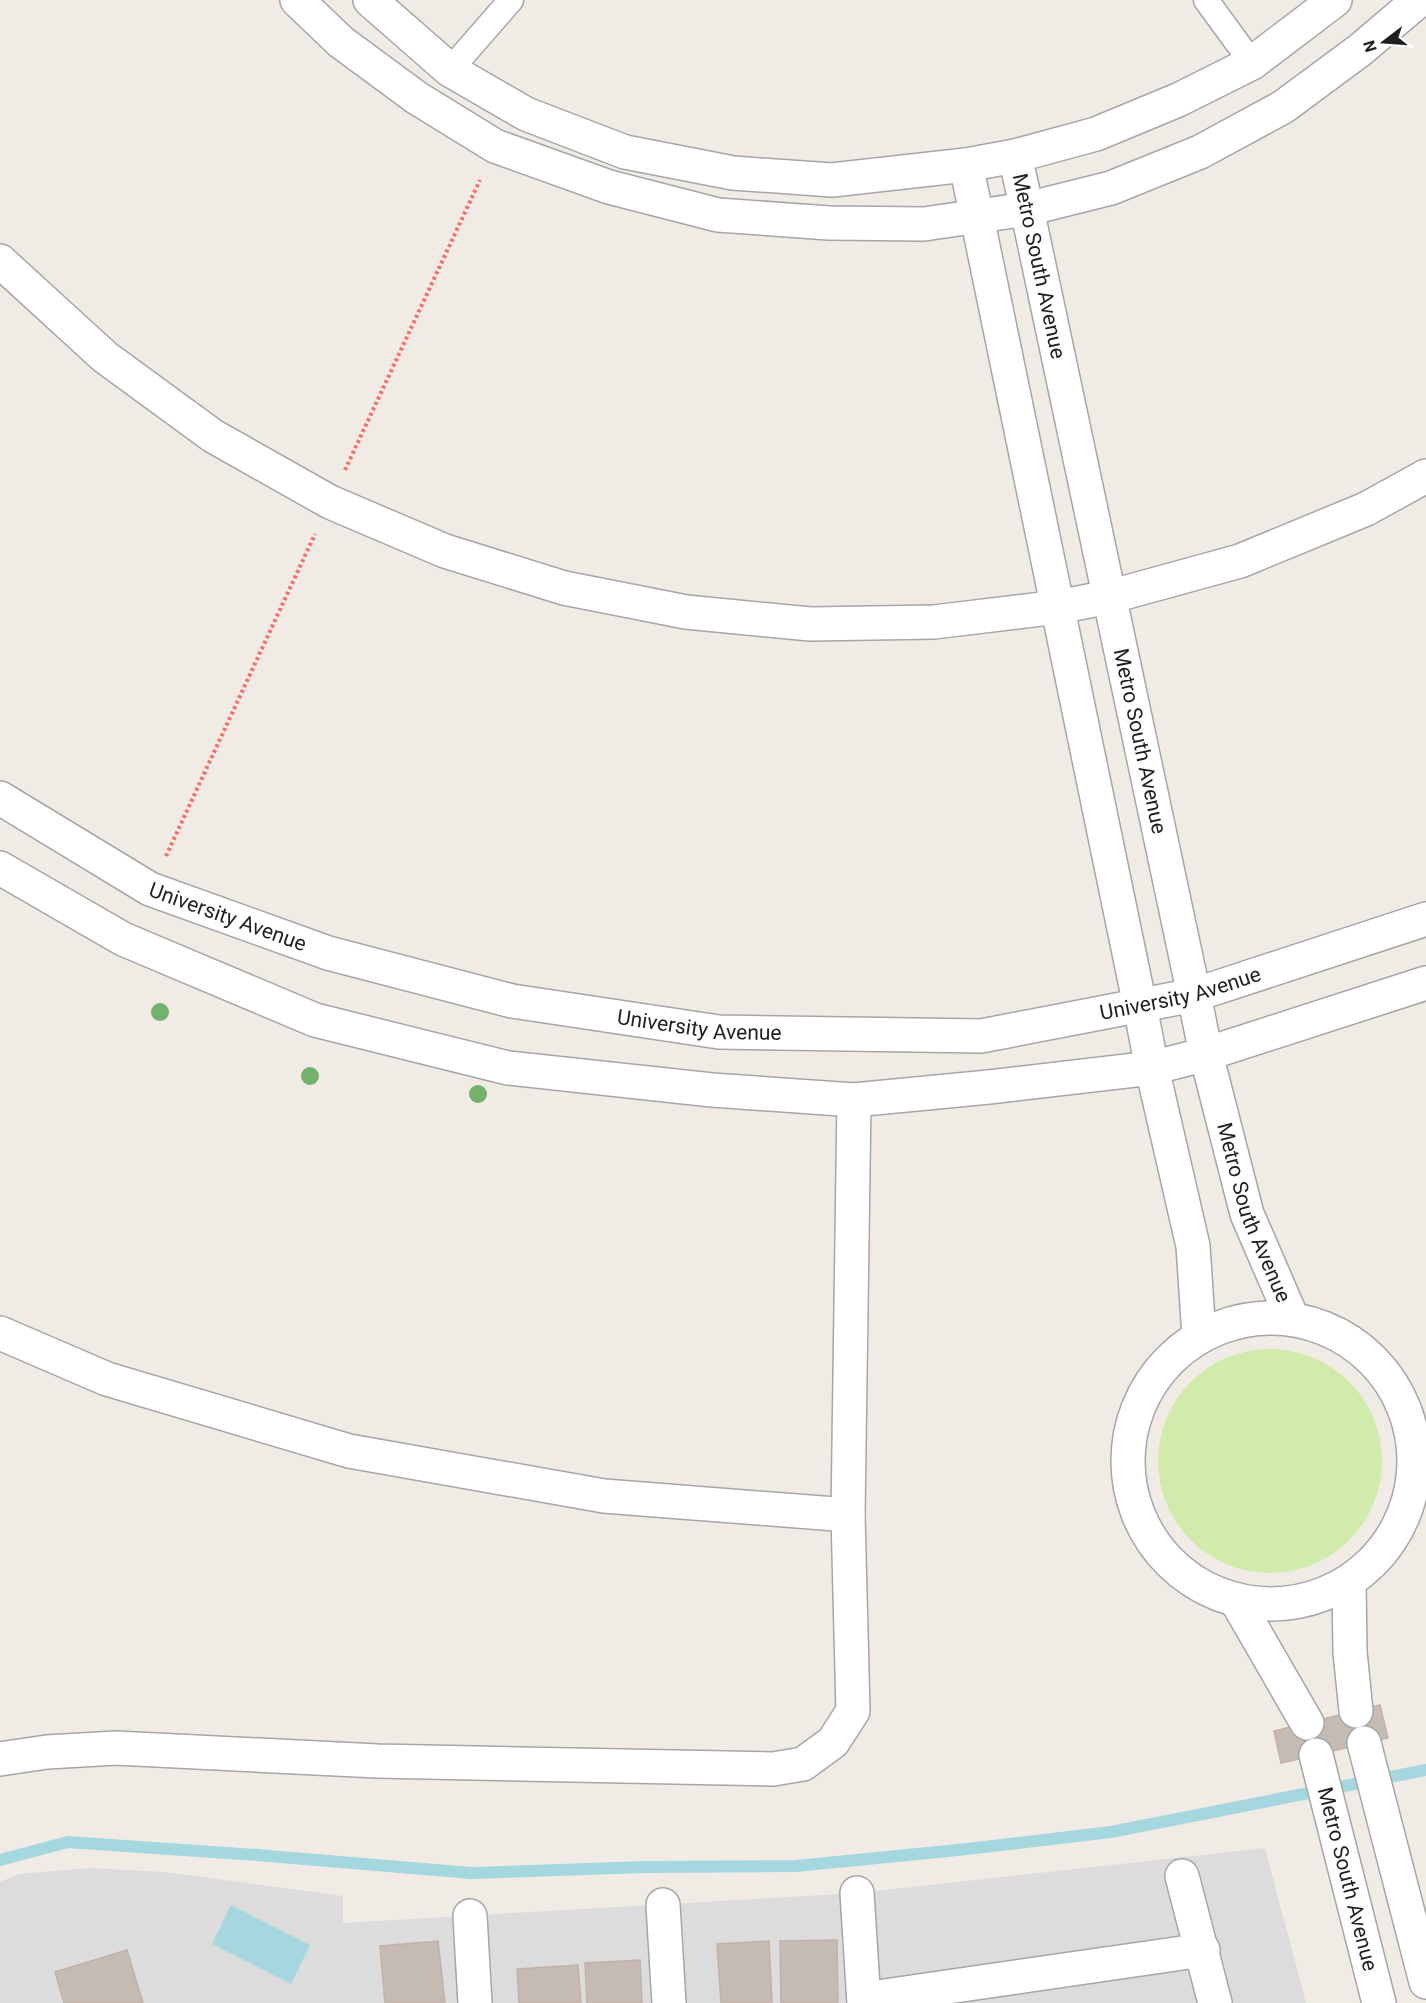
<svg xmlns="http://www.w3.org/2000/svg" width="1426" height="2003" font-family="Roboto,sans-serif">
<style>
.residential{fill:#dddcdc}
.grass{fill:#d0ebaa}
.water{fill:#a5d7df}
.lines{fill:none;stroke-linecap:round;stroke-linejoin:round}
.stream{stroke:#a5d7df;stroke-width:12}
.building{fill:#c5bbb4;stroke:#c2b1a7;stroke-width:1.5}
.service-casing{stroke:#a6a6a6;stroke-width:27}
.minor-casing{stroke:#a6a6a6;stroke-width:36}
.tertiary-casing{stroke:#a6a6a6;stroke-width:36}
.path{stroke:#fd6b69;stroke-width:4;stroke-dasharray:3 3;stroke-linecap:butt}
.service{stroke:#fff;stroke-width:24}
.minor{stroke:#fff;stroke-width:33}
.tertiary{stroke:#fff;stroke-width:33}
.tree{fill:#72b26c}
.labels{text-anchor:middle;stroke-width:4.5;stroke-linejoin:round;paint-order:stroke}
.street-label{font-size:21px;fill:#1f1f1f;stroke:#fff}
</style>
<rect width="100%" height="100%" fill="#f0ece5"/>
<!-- residential -->
<path class="residential" d="M1265,1848l41,155h-1306v-121l19,-8 72,-6 74,4 178,24v27l514,-30z"/>
<!-- grass -->
<path class="grass" d="M1158 1461a112 112 0 1 1 224 0a112 112 0 1 1-224 0Z"/>
<!-- water -->
<path class="water" d="M231,1905l79,40 -19,39 -79,-40z"/>
<g class="lines">
<!-- stream -->
<path class="stream" d="M0,1860l68,-18 189,13 214,18 174,-6 151,-1 162,-16 153,-18 315,-62"/>
</g>
<!-- building -->
<path class="building" d="M1380,1705l8,33 -107,25 -7,-32z
M837,1940l1,63h-57l-1,-62z
M438,1941l7,62h-60l-5,-57z
M769,1941l3,62h-51l-4,-59z
M127,1950l16,53h-79l-9,-31z
M640,1960l2,43h-55l-2,-40z
M578,1965l3,38h-62l-2,-34z"/>
<g class="lines">
<!-- service casing -->
<g class="service-casing">
<path id="service" d="M1206,0l46,63
M450,70l61,-70"/>
</g>
<!-- minor casing -->
<g class="minor-casing">
<g id="minor">
<path d="M297,0l44,42 76,56 78,48 114,41 109,28 111,8 95,1 103,-15 84,-21 89,-36 83,-45 77,-57 59,-50"/>
<path d="M370,0l80,70 76,44 99,38 108,21 99,7 134,-15 49,-9 81,-22 82,-34 74,-37 83,-63"/>
<path id="s1" d="M1027,209l167,786"/>
<path d="M977,217l163,789"/>
<path d="M0,261l105,96 108,79 117,66 115,49 119,37 122,24 124,12 124,-2 124,-15 51,-10 131,-36 126,-52 60,-33"/>
<path d="M0,1333l107,46 242,72 255,45 244,19"/>
<path d="M0,1759l47,-7 69,-4 261,13 396,8 30,-5 30,-22 20,-31 -5,-196 6,-415"/>
<path d="M1182,1876l33,127"/>
<path d="M857,1893l7,110"/>
<path d="M663,1905l6,98"/>
<path d="M470,1916l5,87"/>
<path d="M864,1999l339,-49"/>
</g>
</g>
<!-- tertiary casing -->
<g class="tertiary-casing">
<g id="tertiary">
<path d="M1015,156l12,53"/>
<path d="M966,165l11,52"/>
<path id="s2" d="M0,798l150,91 178,64 184,48 207,31 262,4 213,-41 232,-76"/>
<path d="M0,868l123,71 192,81 193,48 204,22 142,10 135,-13 163,-19 54,-14 220,-71"/>
<path id="s3" d="M1194,995l12,59 41,160 45,104"/>
<path d="M1140,1006l12,62 41,178 6,90"/>
<circle cx="1271" cy="1461" r="143"/>
<path d="M1349,1583l1,69 6,59"/>
<path d="M1236,1600l71,123"/>
<path d="M1364,1743l62,239"/>
<path id="s4" d="M1316,1755l63,248"/>
</g>
</g>
<!-- path -->
<path class="path" d="M345,470l135,-290
M166,856l149,-322"/>
<!-- service -->
<use href="#service" class="service"/>
<!-- minor -->
<use href="#minor" class="minor"/>
<!-- tertiary -->
<use href="#tertiary" class="tertiary"/>
</g>
<!-- trees -->
<g class="tree">
<circle cx="160" cy="1012" r="9"/>
<circle cx="310" cy="1076" r="9"/>
<circle cx="478" cy="1094" r="9"/>
</g>
<g class="labels">
<!-- street labels -->
<g class="street-label">
<text transform="translate(1039 266) rotate(78)" y="7">Metro South Avenue</text>
<text dy="7" stroke="none"><textPath href="#s1" startOffset="544">Metro South Avenue</textPath></text>
<text dy="7" stroke="none"><textPath href="#s2" startOffset="258">University Avenue</textPath></text>
<text dy="7" stroke="none"><textPath href="#s2" startOffset="1230">University Avenue</textPath></text>
<text dy="7" stroke="none"><textPath href="#s2" startOffset="744">University Avenue</textPath></text>
<text dy="7" stroke="none"><textPath href="#s3" startOffset="226">Metro South Avenue</textPath></text>
<text dy="7" stroke="none"><textPath href="#s4" startOffset="128">Metro South Avenue</textPath></text>
</g>
</g>
<!-- north arrow -->
<g transform="translate(1384 42) rotate(253)" stroke="#ffffff" stroke-width="4.5" paint-order="stroke">
<path d="M0-4.5L10 22L0 15L-10 22Z" fill="#1f1f1f"/>
<text y="-9" font-size="16" font-weight="bold" text-anchor="middle" fill="#1f1f1f">N</text>
</g>
</svg>
